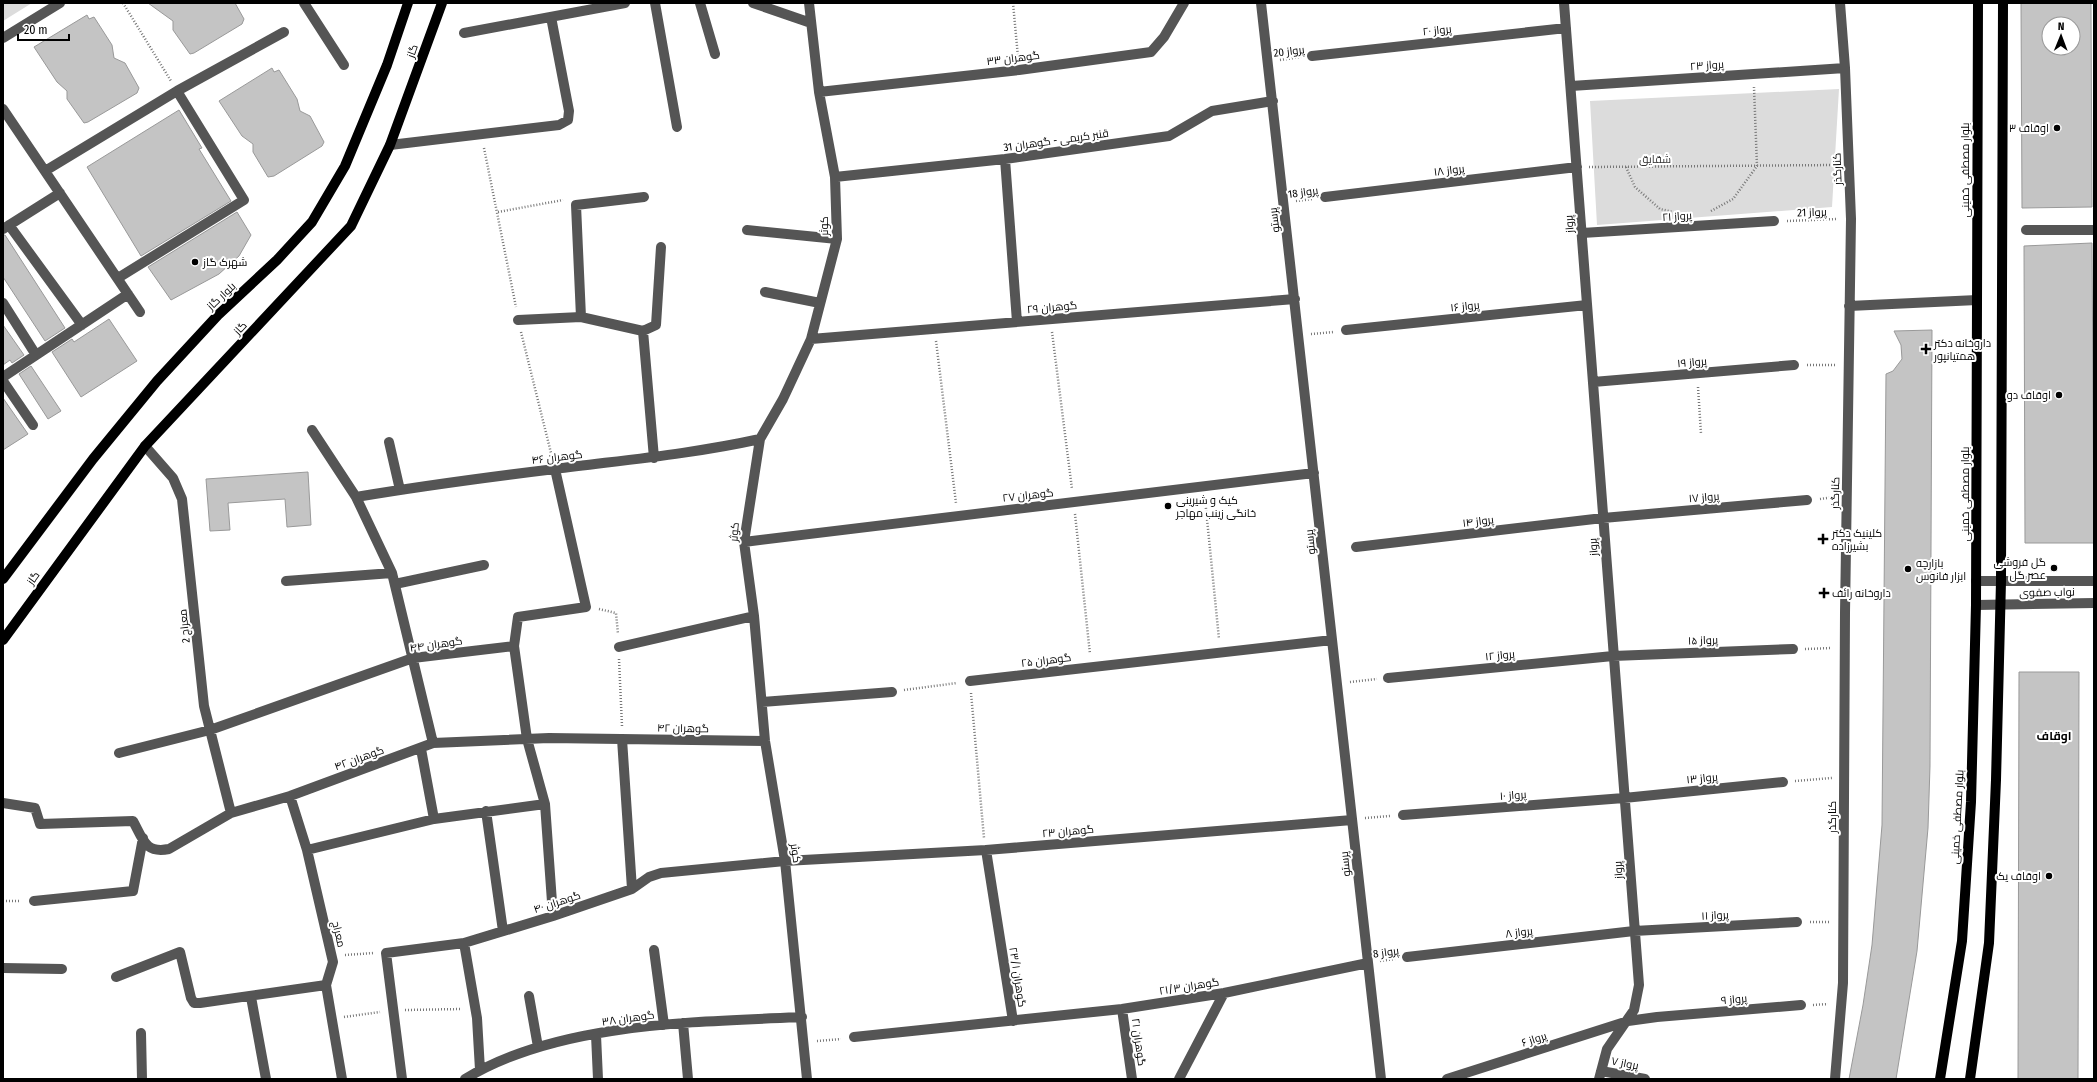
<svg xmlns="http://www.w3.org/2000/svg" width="2097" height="1082" font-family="'Fira Sans Condensed',Cairo,sans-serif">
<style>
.green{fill:#dcdcdc}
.building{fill:#c4c4c4;stroke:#999;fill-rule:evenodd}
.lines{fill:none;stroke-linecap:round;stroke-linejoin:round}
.path{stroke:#777;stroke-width:2.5;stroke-dasharray:1 2;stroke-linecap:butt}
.minor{stroke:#555;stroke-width:10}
.major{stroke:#000;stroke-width:10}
.poi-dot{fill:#000;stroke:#fff;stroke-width:1.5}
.labels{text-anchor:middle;stroke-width:4;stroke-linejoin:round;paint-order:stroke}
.street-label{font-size:11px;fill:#000;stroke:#fff}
.poi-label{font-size:11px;fill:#000;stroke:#fff;text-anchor:start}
.park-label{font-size:11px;fill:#333;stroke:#fff}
.neighbourhood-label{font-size:12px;font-weight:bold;fill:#000;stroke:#fff}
</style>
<rect width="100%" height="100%" fill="#fff"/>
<!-- green -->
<path class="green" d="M3,3h29l-29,18z
M1839,89l-7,118 -235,18 -7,-124z"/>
<!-- building -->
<path class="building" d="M148,3h87l9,16 -2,5 -48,29 -4,1 -17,-24v-9z
M2021,3h70l1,204 -70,1zM2049,24h24v24h-24z
M87,15l2,4 5,-2 18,28 2,13 11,5 14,25 -2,5 -49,29 -4,1 -17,-24v-8l-10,-9 -23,-35z
M272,68l2,4 5,-2 18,29 3,12 10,5 14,26 -2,4 -48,30 -6,1 -15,-25v-8l-11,-8 -23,-35z
M179,110l23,38 -3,1 32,52 -90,55 -54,-89z
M237,212l14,23 -12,21 -20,18 -48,26 -23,-33z
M3,235h2l60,93 -20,13 -42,-64z
M2092,243l2,300h-69l-1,-297z
M109,319l28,42 -56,36 -29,-45 20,-13 2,3z
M3,325l21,30 -12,8 -2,-3 -7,5z
M1932,330l-2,436 -2,62 -11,123 -21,128h-47l14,-74 9,-60 10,-120 4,-451 7,-3 9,-12 -1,-14 -7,-14z
M31,366l30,45 -13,8 -29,-45z
M3,398l25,36 -25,16z
M308,472l3,53 -24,2 -2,-28 -57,4 2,27 -20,1 -4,-52z
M2019,672h60l-1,407h-60z"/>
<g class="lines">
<!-- path -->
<path class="path" d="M123,3l48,78
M1013,3l5,54
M1280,60l21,-3
M484,148l32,159
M1589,167l247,-2
M1626,167l9,20 25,22 17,4
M1296,201l17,-2
M1711,211l22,-12 24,-33 -3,-79
M498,212l65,-12
M1787,221l51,-2
M521,332l31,125
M1052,332l20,157
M1311,334l23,-2
M936,341l20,162
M1807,365h29
M1698,387l3,47
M1205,499l14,140
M1820,499l15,-2
M1075,514l15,140
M599,609l17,4 2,21
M1805,649l27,-1
M619,659l3,67
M1350,682l27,-3
M904,690l53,-7
M971,693l13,145
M1795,781l37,-3
M1365,818l25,-2
M3,901h17
M1810,922h21
M345,955l29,-2
M1380,961l15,-2
M1813,1005l15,-1
M405,1010l57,-1
M344,1017l36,-5
M817,1041l24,-2"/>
<!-- minor -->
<path class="minor" d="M304,3l40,62
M655,3l22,124
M700,3l15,51
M753,3l58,20
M1261,3l120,1076
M1564,3l75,982 -5,25 -27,39 -8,30
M464,33l161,-30
M3,38l57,-35
M1312,56l254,-28
M1571,86l274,-18
M819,92l200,-22 132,-18 13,-15 20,-34
M3,109l137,203
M390,145l169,-20 9,-5 1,-9 -18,-94
M1005,159l12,163
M45,171l132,-80 107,-59
M835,177l170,-18 164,-23 43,-25 61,-10
M1325,197l252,-30
M9,225l73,100
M3,229l57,-36
M747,230l90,9
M2026,230h68
M1582,233l192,-12
M118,278l126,-78 -67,-109
M765,292l55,11
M3,303l33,52
M1849,306l128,-6
M581,317l-5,-112 68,-8
M518,320l63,-3 62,14
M1346,330l241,-25
M811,339l484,-40
M3,377l125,-83
M3,381l30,44
M1593,382l201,-17
M312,430l44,67 36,76 41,170
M389,442l11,48
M145,446l28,32 9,21 22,207 27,107
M654,458l-11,-127 13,-6 5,-78
M356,497c66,-11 133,-20 199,-28 69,-9 137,-15 205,-30
M744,542l570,-69
M1356,547l247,-29 204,-18
M286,581l106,-8
M1976,581h118
M395,584l89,-19
M1976,605l118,-2
M619,647l135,-31
M1388,678l225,-22 180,-7
M970,681l362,-41
M762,702l130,-10
M622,739l10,150
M119,753l91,-23 203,-72 101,-12 4,-29 68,-10 -31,-138
M290,796l17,54 26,112 -7,23 16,94
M3,803l32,5 5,16 93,-3c10,18 12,33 36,28l62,-36 59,-17 143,-53 116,-5 216,3
M545,804l8,112
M486,811l17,120
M1403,815l221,-17 159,-16
M434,819l111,-15 -18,-65 -13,-93
M307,850l127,-31 -13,-70
M986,850l27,171
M34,901l99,-10 10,-53
M464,943l13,75 3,52
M654,950l10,75
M1407,957l227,-26 163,-9
M3,968l59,1
M116,977l64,-25 11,46 3,5h6l126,-18
M529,996l9,51
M251,997l15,82
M1122,1009l10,70
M683,1023l5,56
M141,1033l1,46
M596,1035l2,44
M854,1037l268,-28 102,-16 144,-30
M1601,1071l44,8
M402,1079l-16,-126 78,-10 89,-27 79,-27 17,-12 12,-4 124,-12 201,-11 366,-30
M465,1079c93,-57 231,-57 337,-62
M807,1079l-22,-218 -20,-120 -11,-125 -10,-74 16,-103 23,-40 28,-60 26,-100 -2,-62 -16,-85 -10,-89
M1179,1079l45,-86
M1447,1079l181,-58 29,-4 144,-12
M1835,1079l8,-96 2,-370 6,-394 -6,-151 -5,-65"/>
<!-- major -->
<path class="major" d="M3,579l90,-120 64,-78 61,-66 59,-55 35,-38 33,-56 42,-101 21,-62
M3,640l142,-194 206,-220 39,-81 52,-142
M1940,1079l22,-138 9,-139 5,-197 2,-602
M1970,1079l19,-136 7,-163 5,-199 2,-578"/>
</g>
<!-- markers -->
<g class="poi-dot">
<circle cx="2057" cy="128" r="4"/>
<circle cx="195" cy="262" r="4"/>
<path d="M1924 343h4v4h4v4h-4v4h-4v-4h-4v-4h4z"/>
<circle cx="2059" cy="395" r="4"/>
<circle cx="1168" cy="506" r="4"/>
<path d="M1821 533h4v4h4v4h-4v4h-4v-4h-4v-4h4z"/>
<circle cx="2054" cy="568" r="4"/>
<circle cx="1908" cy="569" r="4"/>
<path d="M1822 587h4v4h4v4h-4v4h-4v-4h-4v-4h4z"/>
<circle cx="2049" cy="876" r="4"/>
</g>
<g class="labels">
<!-- street labels -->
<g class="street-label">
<text transform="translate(1437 30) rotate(-6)" y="4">پرواز ۲۰</text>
<text transform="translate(412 51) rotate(-70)" y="4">گاز</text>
<text transform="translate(1289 51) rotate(-7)" y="4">پرواز 20</text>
<text transform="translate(1013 58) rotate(-7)" y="4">گوهران ۳۳</text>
<text transform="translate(1707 65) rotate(-4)" y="4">پرواز ۲۳</text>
<text transform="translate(1056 140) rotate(-8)" y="4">قنبر کریمی - گوهران 31</text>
<text transform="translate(1837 169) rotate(-92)" y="4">کنارگذر</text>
<text transform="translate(1449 170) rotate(-7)" y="4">پرواز ۱۸</text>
<text transform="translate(1965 170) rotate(-90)" y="4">بلوار مصطفی خمینی</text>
<text transform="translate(1303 192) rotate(-8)" y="4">پرواز 18</text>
<text transform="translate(1812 212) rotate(-2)" y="4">پرواز 21</text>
<text transform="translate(1677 216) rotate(-4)" y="4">پرواز ۲۱</text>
<text transform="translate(1274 220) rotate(-97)" y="4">پرستو</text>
<text transform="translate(1569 224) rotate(-94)" y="4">پرواز</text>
<text transform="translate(824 226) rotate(-90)" y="4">کوثر</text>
<text transform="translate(221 296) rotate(-43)" y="4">بلوار گاز</text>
<text transform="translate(1465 306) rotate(-6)" y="4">پرواز ۱۶</text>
<text transform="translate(1052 307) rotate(-5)" y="4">گوهران ۲۹</text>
<text transform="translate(240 328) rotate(-47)" y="4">گاز</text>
<text transform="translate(1692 362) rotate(-5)" y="4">پرواز ۱۹</text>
<text transform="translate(557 457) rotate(-7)" y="4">گوهران ۴۶</text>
<text transform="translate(1835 493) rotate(-89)" y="4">کنارگذر</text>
<text transform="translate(1965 494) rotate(-90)" y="4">بلوار مصطفی خمینی</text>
<text transform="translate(1028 495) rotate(-6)" y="4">گوهران ۲۷</text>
<text transform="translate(1704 497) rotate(-5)" y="4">پرواز ۱۷</text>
<text transform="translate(1478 521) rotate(-7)" y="4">پرواز ۱۴</text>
<text transform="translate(734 532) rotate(-85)" y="4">کوثر</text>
<text transform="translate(1310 542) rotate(-96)" y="4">پرستو</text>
<text transform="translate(1593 547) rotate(-94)" y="4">پرواز</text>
<text transform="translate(33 578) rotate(-54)" y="4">گاز</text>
<text transform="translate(2047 592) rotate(-1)" y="4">نواب صفوی</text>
<text transform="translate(184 626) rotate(-96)" y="4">معراج 2</text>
<text transform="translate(1703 640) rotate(-2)" y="4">پرواز ۱۵</text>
<text transform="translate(436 644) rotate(-8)" y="4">گوهران ۴۴</text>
<text transform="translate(1500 655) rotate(-6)" y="4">پرواز ۱۲</text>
<text transform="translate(1046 660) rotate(-7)" y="4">گوهران ۲۵</text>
<text transform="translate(683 728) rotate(1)" y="4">گوهران ۴۲</text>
<text transform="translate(359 758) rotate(-20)" y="4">گوهران ۴۲</text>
<text transform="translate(1702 778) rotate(-6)" y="4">پرواز ۱۳</text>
<text transform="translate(1513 795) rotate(-4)" y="4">پرواز ۱۰</text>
<text transform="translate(1832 817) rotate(-90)" y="4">کنارگذر</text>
<text transform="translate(1957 817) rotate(-87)" y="4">بلوار مصطفی خمینی</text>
<text transform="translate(1068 831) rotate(-5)" y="4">گوهران ۲۳</text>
<text transform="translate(796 853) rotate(82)" y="4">کوثر</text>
<text transform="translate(1345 864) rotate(-96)" y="4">پرستو</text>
<text transform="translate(1618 870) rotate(-94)" y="4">پرواز</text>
<text transform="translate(557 902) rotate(-18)" y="4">گوهران ۴۰</text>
<text transform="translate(1715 915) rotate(-3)" y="4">پرواز ۱۱</text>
<text transform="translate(1519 932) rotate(-7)" y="4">پرواز ۸</text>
<text transform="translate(339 934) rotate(77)" y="4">معراج</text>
<text transform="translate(1386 952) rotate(-8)" y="4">پرواز 8</text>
<text transform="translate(1018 977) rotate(81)" y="4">گوهران ۲۳/۱</text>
<text transform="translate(1189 986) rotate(-9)" y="4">گوهران ۲۱/۳</text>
<text transform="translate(1734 999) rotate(-5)" y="4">پرواز ۹</text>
<text transform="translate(628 1018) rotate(-8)" y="4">گوهران ۳۸</text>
<text transform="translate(1534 1039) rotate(-18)" y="4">پرواز ۶</text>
<text transform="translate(1139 1042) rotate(82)" y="4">گوهران ۲۱</text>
<text transform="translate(1625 1063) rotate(11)" y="4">پرواز ۷</text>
</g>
<!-- poi labels -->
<g class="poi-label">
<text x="2049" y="132" text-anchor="end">اوقاف ۳</text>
<text x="203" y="266">شهرک گاز</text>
<text x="1934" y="347">داروخانه دکتر<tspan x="1934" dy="13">همتیانپور</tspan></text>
<text x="2051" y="399" text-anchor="end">اوقاف دو</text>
<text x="1176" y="504">کیک و شیرینی<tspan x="1176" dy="13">خانگی زینب مهاجر</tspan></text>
<text x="1832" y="537">کلینیک دکتر<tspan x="1832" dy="13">بشیرزاده</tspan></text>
<text x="2046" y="566" text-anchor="end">گل فروشی<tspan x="2046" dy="13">عصر گل</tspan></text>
<text x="1916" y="567">بازارچه<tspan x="1916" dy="13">ابزار فانوس</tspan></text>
<text x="1832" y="597">داروخانه رائف</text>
<text x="2041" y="880" text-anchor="end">اوقاف یک</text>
</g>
<!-- park labels -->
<g class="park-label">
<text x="1655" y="163">شقایق</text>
</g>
<!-- neighbourhood labels -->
<g class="neighbourhood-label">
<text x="2054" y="740">اوقاف</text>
</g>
</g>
<!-- border -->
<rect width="2097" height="1082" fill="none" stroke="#000000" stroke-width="8"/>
<!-- north arrow -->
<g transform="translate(2061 36) rotate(1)"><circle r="19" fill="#ffffff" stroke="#999999"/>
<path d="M0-3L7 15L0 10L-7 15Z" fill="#000000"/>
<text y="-6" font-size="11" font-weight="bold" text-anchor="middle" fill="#000000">N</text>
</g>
<!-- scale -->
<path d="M18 34v6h51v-6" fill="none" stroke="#000000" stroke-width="2"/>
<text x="24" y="34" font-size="12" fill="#000000" stroke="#ffffff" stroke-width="3" paint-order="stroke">20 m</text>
</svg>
